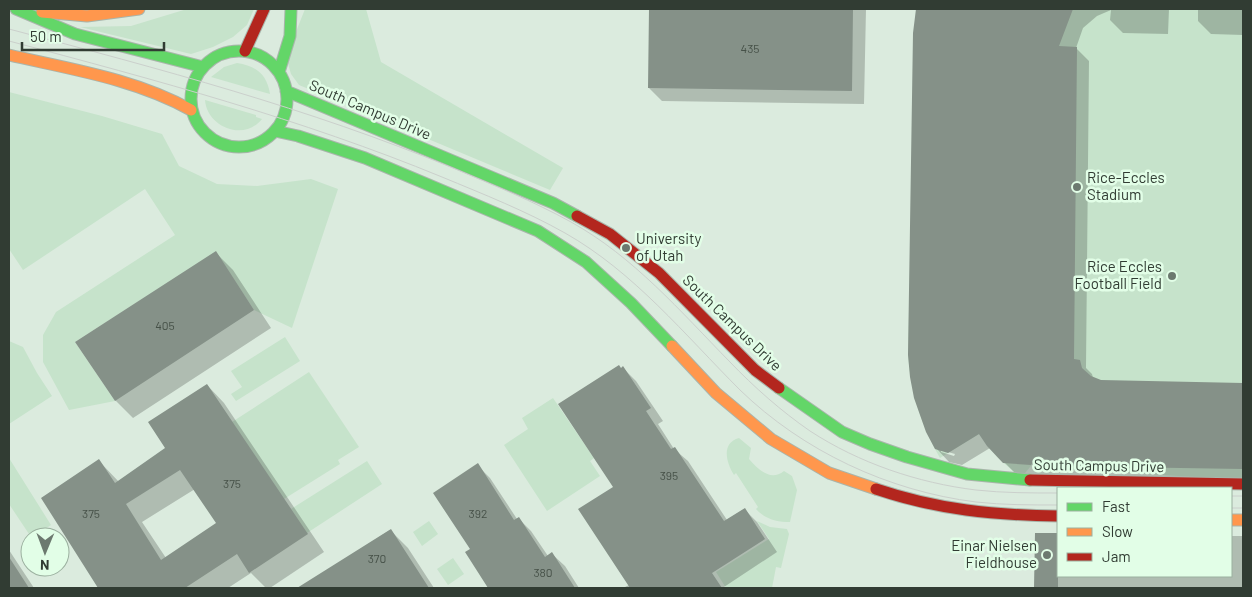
<svg xmlns="http://www.w3.org/2000/svg" width="1252" height="597" font-family="Barlow,sans-serif">
<style>
.green{fill:#c6e3cb}
.shadow{fill:#0003;fill-rule:evenodd}
.building{fill:#859188;fill-rule:evenodd}
.lines{fill:none;stroke-linecap:round;stroke-linejoin:round}
.fast-casing{stroke:#a9b5ab;stroke-width:13}
.slow-casing{stroke:#a9b5ab;stroke-width:13}
.jam-casing{stroke:#a9b5ab;stroke-width:13}
.fast{stroke:#63d668;stroke-width:11}
.slow{stroke:#ff974d;stroke-width:11}
.jam{stroke:#b3261e;stroke-width:11}
.tram{stroke:#cbd0cc;stroke-width:1}
.poi-dot{fill:#6c796f;stroke:#e2fee7;stroke-width:2}
.labels{text-anchor:middle;stroke-width:5;stroke-linejoin:round;paint-order:stroke}
.number-label{font-size:12px;fill:#465148}
.street-label{font-size:15px;fill:#313c33;stroke:#e2fee7}
.poi-label{font-size:15px;fill:#313c33;stroke:#e2fee7;text-anchor:start}
</style>
<rect width="100%" height="100%" fill="#dbebde"/>
<!-- green -->
<path class="green" d="M187,9h67l-7,16 -14,12 -20,10 -22,7 -111,-27 51,-1z
M305,9h61l15,53 182,106 -13,22 -251,-105 -8,-11 -5,-17z
M916,9h327v471l-178,-11 -26,-13 -18,22 -24,-21 -18,-23 -39,24c-19,-33 -29,-65 -32,-103z
M237,63c19,3 30,11 33,31l-59,-17 13,-10z
M9,92l93,24 60,18 17,32 38,18 40,2 54,-7 27,10 -46,139 -38,-18 -38,-58 -141,90 40,59 -46,9 -26,-48v-27l13,-23 119,-77 -30,-46 -122,81 -14,-21z
M205,100l51,15v2l6,2c-18,23 -55,8 -57,-19z
M285,337l15,24 -64,40 -5,-7 11,-7 -11,-16z
M9,341l14,6 14,26 15,23 -43,28z
M309,372l50,75 -21,13 2,4 -56,35 -52,-77z
M553,398l41,60 -4,3 10,15 -53,35 -43,-66 24,-16 -6,-11z
M739,438l12,10 -2,11c9,10 21,23 35,12l8,5 5,14 -7,32c-13,0 -25,-3 -34,-13l2,-2 -22,-34 -2,2c-8,-13 -13,-32 5,-37z
M9,458l42,67 -18,12h-2l-22,-33z
M367,461l15,23 -75,49 -16,-24z
M429,521l9,13 -16,12 -9,-14z
M757,521l13,6 17,2 2,5 -8,34 -5,-1 -4,21h-46l-10,-16 53,-33z
M453,558l11,16 -16,11 -11,-16z"/>
<!-- shadow -->
<path class="shadow" d="M650,9h216l-2,95 -202,-3 -13,-13z
M918,9h251l-1,25 -45,-1 -13,-13 1,-10 -14,6 -14,12 -7,20 13,13 -3,307 6,6 1,4 7,3 137,3 6,-1v98l-226,-6 -27,-27 -28,17 -13,-3 -13,-14 -22,-415zM941,450l14,4 -1,2 -13,-4z
M1198,9h45v26l-32,-1 -13,-13z
M216,253l17,17 38,58 -138,90 -18,-18z
M623,368l13,13 27,40 -5,3 16,25 14,12 39,59 17,-11 13,13 20,30 -53,35 1,1h-102l6,-3 -14,-98 6,-118z
M207,385l17,18 100,149 -54,36h-4l-15,-15 -23,15h-128l-58,-90 57,-37 20,21 48,-34zM195,489l23,34 -52,35 -24,-36z
M477,465l13,13 27,41 1,-1 13,13 17,25 4,-2 13,12 14,22h-89l-23,-35 5,-3z
M390,530l18,18 26,40h-134z
M1036,534h22v42h173v-40h12v52h-207z
M9,550l25,38h-25z"/>
<!-- building -->
<path class="building" d="M649,9h204l-1,82 -204,-3z
M916,9h157l-14,37 18,1 -3,312 6,1 2,8 9,8 10,4 142,3v86l-186,-3 -18,-10 -8,9 -28,-2 -16,-17 -8,-12 -31,19 -13,-4 -9,-17 -12,-34 -4,-21 -2,-22 5,-322z
M216,251l38,59 -139,91 -40,-59z
M619,365l2,3 2,-2 28,42 -5,3 25,38 4,-2 49,74 21,-13 20,31 -53,34 10,15h-92l-52,-79 35,-22 -55,-83z
M207,384l101,150 -59,39 -12,-19 -52,34h-87l-57,-90 58,-39 16,24 50,-35 -17,-26zM180,470l36,53 -55,37 -35,-56z
M478,463l36,57 5,-3 26,40 7,-5 23,36h-87l-23,-36 5,-3 -37,-56z
M391,529l38,59h-132z
M1035,533h23v55h-24z
M9,557l20,31h-20z"/>
<g class="lines">
<!-- fast casing -->
<g class="fast-casing">
<path id="fast" d="M16,9l59,25 128,33
M191 99a48 48 0 1 1 96 0a48 48 0 1 1-96 0Z
M279,72l11,-36 1,-27
M286,91l267,112 24,13
M275,131l23,5 67,22 173,73 48,31 45,41 41,43
M779,388l63,44 28,12 37,13 60,17 63,6"/>
</g>
<!-- slow casing -->
<g class="slow-casing">
<path id="slow" d="M42,12l45,4 52,-7
M9,55c61,14 127,24 182,55
M672,346l44,47 55,46 58,34 47,16
M1231,520h12"/>
</g>
<!-- jam casing -->
<g class="jam-casing">
<path id="jam" d="M245,51l19,-42
M577,216l33,18 49,39 96,97 24,18
M1030,480l213,4
M876,489c62,21 118,26 182,27"/>
</g>
<!-- fast -->
<use href="#fast" class="fast"/>
<!-- slow -->
<use href="#slow" class="slow"/>
<!-- jam -->
<use href="#jam" class="jam"/>
<!-- tram -->
<path class="tram" d="M9,29c151,40 299,79 444,139 40,17 80,33 118,54 63,35 109,89 159,140 24,25 51,49 80,69 49,32 108,52 166,59 27,3 55,3 82,3
M9,41c147,39 292,78 433,136 41,17 84,34 123,56 69,39 120,102 175,157 63,61 148,101 236,112 27,3 55,3 82,3
M1231,496h12
M1231,508h12"/>
</g>
<!-- markers -->
<g class="poi-dot">
<circle cx="1077" cy="187" r="5"/>
<circle cx="626" cy="248" r="5"/>
<circle cx="1172" cy="276" r="5"/>
<circle cx="1047" cy="555" r="5"/>
</g>
<g class="labels">
<!-- number labels -->
<g class="number-label">
<text x="750" y="53">435</text>
<text x="165" y="330">405</text>
<text x="669" y="480">395</text>
<text x="232" y="488">375</text>
<text x="91" y="518">375</text>
<text x="478" y="518">392</text>
<text x="377" y="563">370</text>
<text x="543" y="577">380</text>
</g>
<!-- street labels -->
<g class="street-label">
<text transform="translate(370 110) rotate(23)" y="5">South Campus Drive</text>
<text transform="translate(732 323) rotate(44)" y="5">South Campus Drive</text>
<text transform="translate(1099 466) rotate(1)" y="5">South Campus Drive</text>
</g>
<!-- poi labels -->
<g class="poi-label">
<text x="1087" y="183">Rice-Eccles<tspan x="1087" dy="17">Stadium</tspan></text>
<text x="636" y="244">University<tspan x="636" dy="17">of Utah</tspan></text>
<text x="1162" y="272" text-anchor="end">Rice Eccles<tspan x="1162" dy="17">Football Field</tspan></text>
<text x="1037" y="551" text-anchor="end">Einar Nielsen<tspan x="1037" dy="17">Fieldhouse</tspan></text>
</g>
</g>
<!-- border -->
<rect width="1252" height="597" fill="none" stroke="#313c33" stroke-width="20"/>
<!-- legend -->
<rect x="1057" y="487" width="175" height="90" fill="#e2fee7" stroke="#9bb09f"/>
<rect x="1067" y="503" width="25" height="8" fill="#63d668" stroke="#9bb09f"/>
<text x="1102" y="512" font-size="15" fill="#313c33">Fast</text>
<rect x="1067" y="528" width="25" height="8" fill="#ff974d" stroke="#9bb09f"/>
<text x="1102" y="537" font-size="15" fill="#313c33">Slow</text>
<rect x="1067" y="553" width="25" height="8" fill="#b3261e" stroke="#9bb09f"/>
<text x="1102" y="562" font-size="15" fill="#313c33">Jam</text>
<!-- north arrow -->
<g transform="translate(45 552) rotate(181)"><circle r="24" fill="#e2fee7" stroke="#9bb09f"/>
<path d="M0-4L9 19L0 12L-9 19Z" fill="#6c796f"/>
<text y="-8" font-size="14" font-weight="bold" text-anchor="middle" fill="#313c33">N</text>
</g>
<!-- scale -->
<path d="M22 42v8h142v-8" fill="none" stroke="#313c33" stroke-width="2.5"/>
<text x="30" y="42" font-size="15" fill="#313c33" stroke="#e2fee7" stroke-width="4" paint-order="stroke">50 m</text>
</svg>
